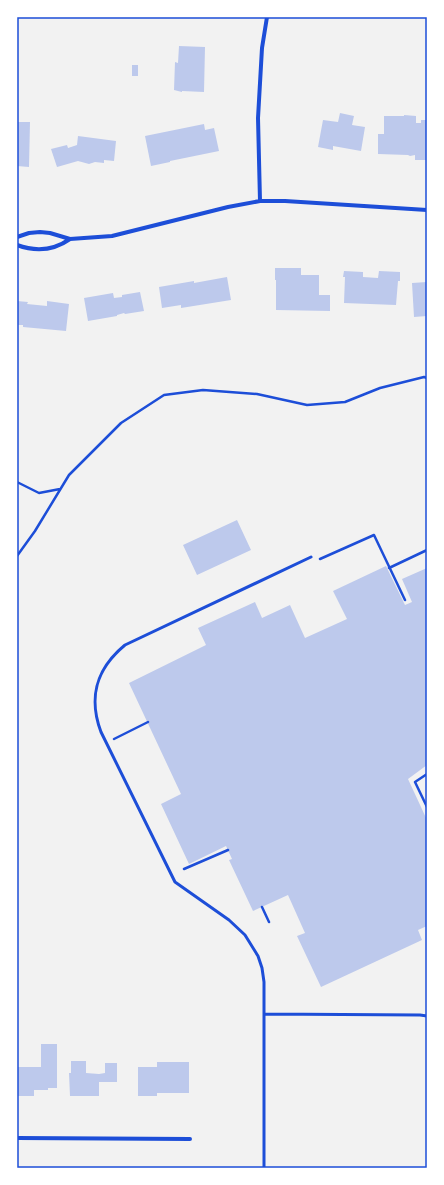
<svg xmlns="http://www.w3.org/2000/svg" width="444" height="1185" font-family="Karla,sans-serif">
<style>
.building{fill:#bdc9ec}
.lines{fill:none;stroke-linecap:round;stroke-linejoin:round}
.path{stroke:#1d4ed8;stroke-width:2.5}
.service{stroke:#1d4ed8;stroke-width:3}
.minor{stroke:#1d4ed8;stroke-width:4}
.neatline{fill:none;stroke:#1d4ed8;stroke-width:1.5}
</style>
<rect width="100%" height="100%" fill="#f2f2f2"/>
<!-- building -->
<path class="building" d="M179,46l26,1 -1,45 -22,-1v1l-8,-2 1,-28 3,1z
M132,65h6v11h-6z
M340,113l14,3 -2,9 13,2 -4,24 -28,-5v4l-15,-3 5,-27 15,2z
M404,115l12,1v7h5v-3h6v40h-12v-5l-5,1 -2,-1 -30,-1v-20h6v-18h20z
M17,122h13l-1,45 -12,-1z
M204,124l1,6 9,-2 5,23 -49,10v1l-19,4 -6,-30z
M78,136l38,5 -2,20 -10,-1v3l-9,-1 -6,2 -11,-3 -21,6 -6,-18 16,-4 1,3 9,-3z
M275,268h26v7h18v20h11v16l-54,-1v-30h-1z
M344,271l19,1v5l15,1 1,-7 21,1v9h-2l-2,24 -52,-2 1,-26h-2z
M227,277l4,23 -50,8v-3l-19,3 -3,-21 35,-6v2z
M427,282v34l-13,1 -2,-34z
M140,292l4,19 -19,3 -1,-1 -7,2v1l-29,5 -4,-23 29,-5 1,5 8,-1v-2z
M17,301l11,1 -1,2 20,2v-5l22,3 -3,27 -43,-4v-2h-6z
M237,520l14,30 -54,25 -14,-30z
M386,566l19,39 7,-3 -10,-23 25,-11v197l-19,14 19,41v106l-9,4 4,10 -101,47 -24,-51 8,-3 -17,-38 -35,16 -24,-51 3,-1 -6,-13 -37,18 -28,-60 20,-10 -52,-111 77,-38 -8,-17 57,-26 7,16 28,-13 15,33 42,-19 -14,-28z
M41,1044h16v44h-9v2h-14v6h-17v-29h24z
M71,1061h15v12l13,1 6,-1v-10h12v19h-18v14h-29l-1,-23h2z
M157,1062h32v31h-32v3h-19v-29h19z"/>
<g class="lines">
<!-- path -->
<path class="path" d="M17,482l22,11 21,-4
M17,556l18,-25 34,-56 52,-52 43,-28 39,-5 54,4 50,11 38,-3 35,-14 44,-11 3,1
M320,559l54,-24 31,65
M389,568l38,-18
M114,739l34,-17
M427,774l-12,8 12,25
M184,869l44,-19
M262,907l7,15"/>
<!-- service -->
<path class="service" d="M264,1014l156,1 7,1
M264,1168v-186l-2,-14 -4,-12 -13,-21 -16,-15 -54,-38 -74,-150c-13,-35 -5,-63 24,-87l186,-88"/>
<!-- minor -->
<path class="minor" d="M260,201l-2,-83 4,-70 5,-31
M17,237l12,-4 11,-1 10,1 20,6 42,-3 116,-29 32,-6h25l142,9
M17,245c19,7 36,6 53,-6
M17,1138l173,1"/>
</g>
<!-- border -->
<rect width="444" height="1185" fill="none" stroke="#ffffff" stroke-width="36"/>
<rect x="18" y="18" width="408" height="1149" class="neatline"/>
</svg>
